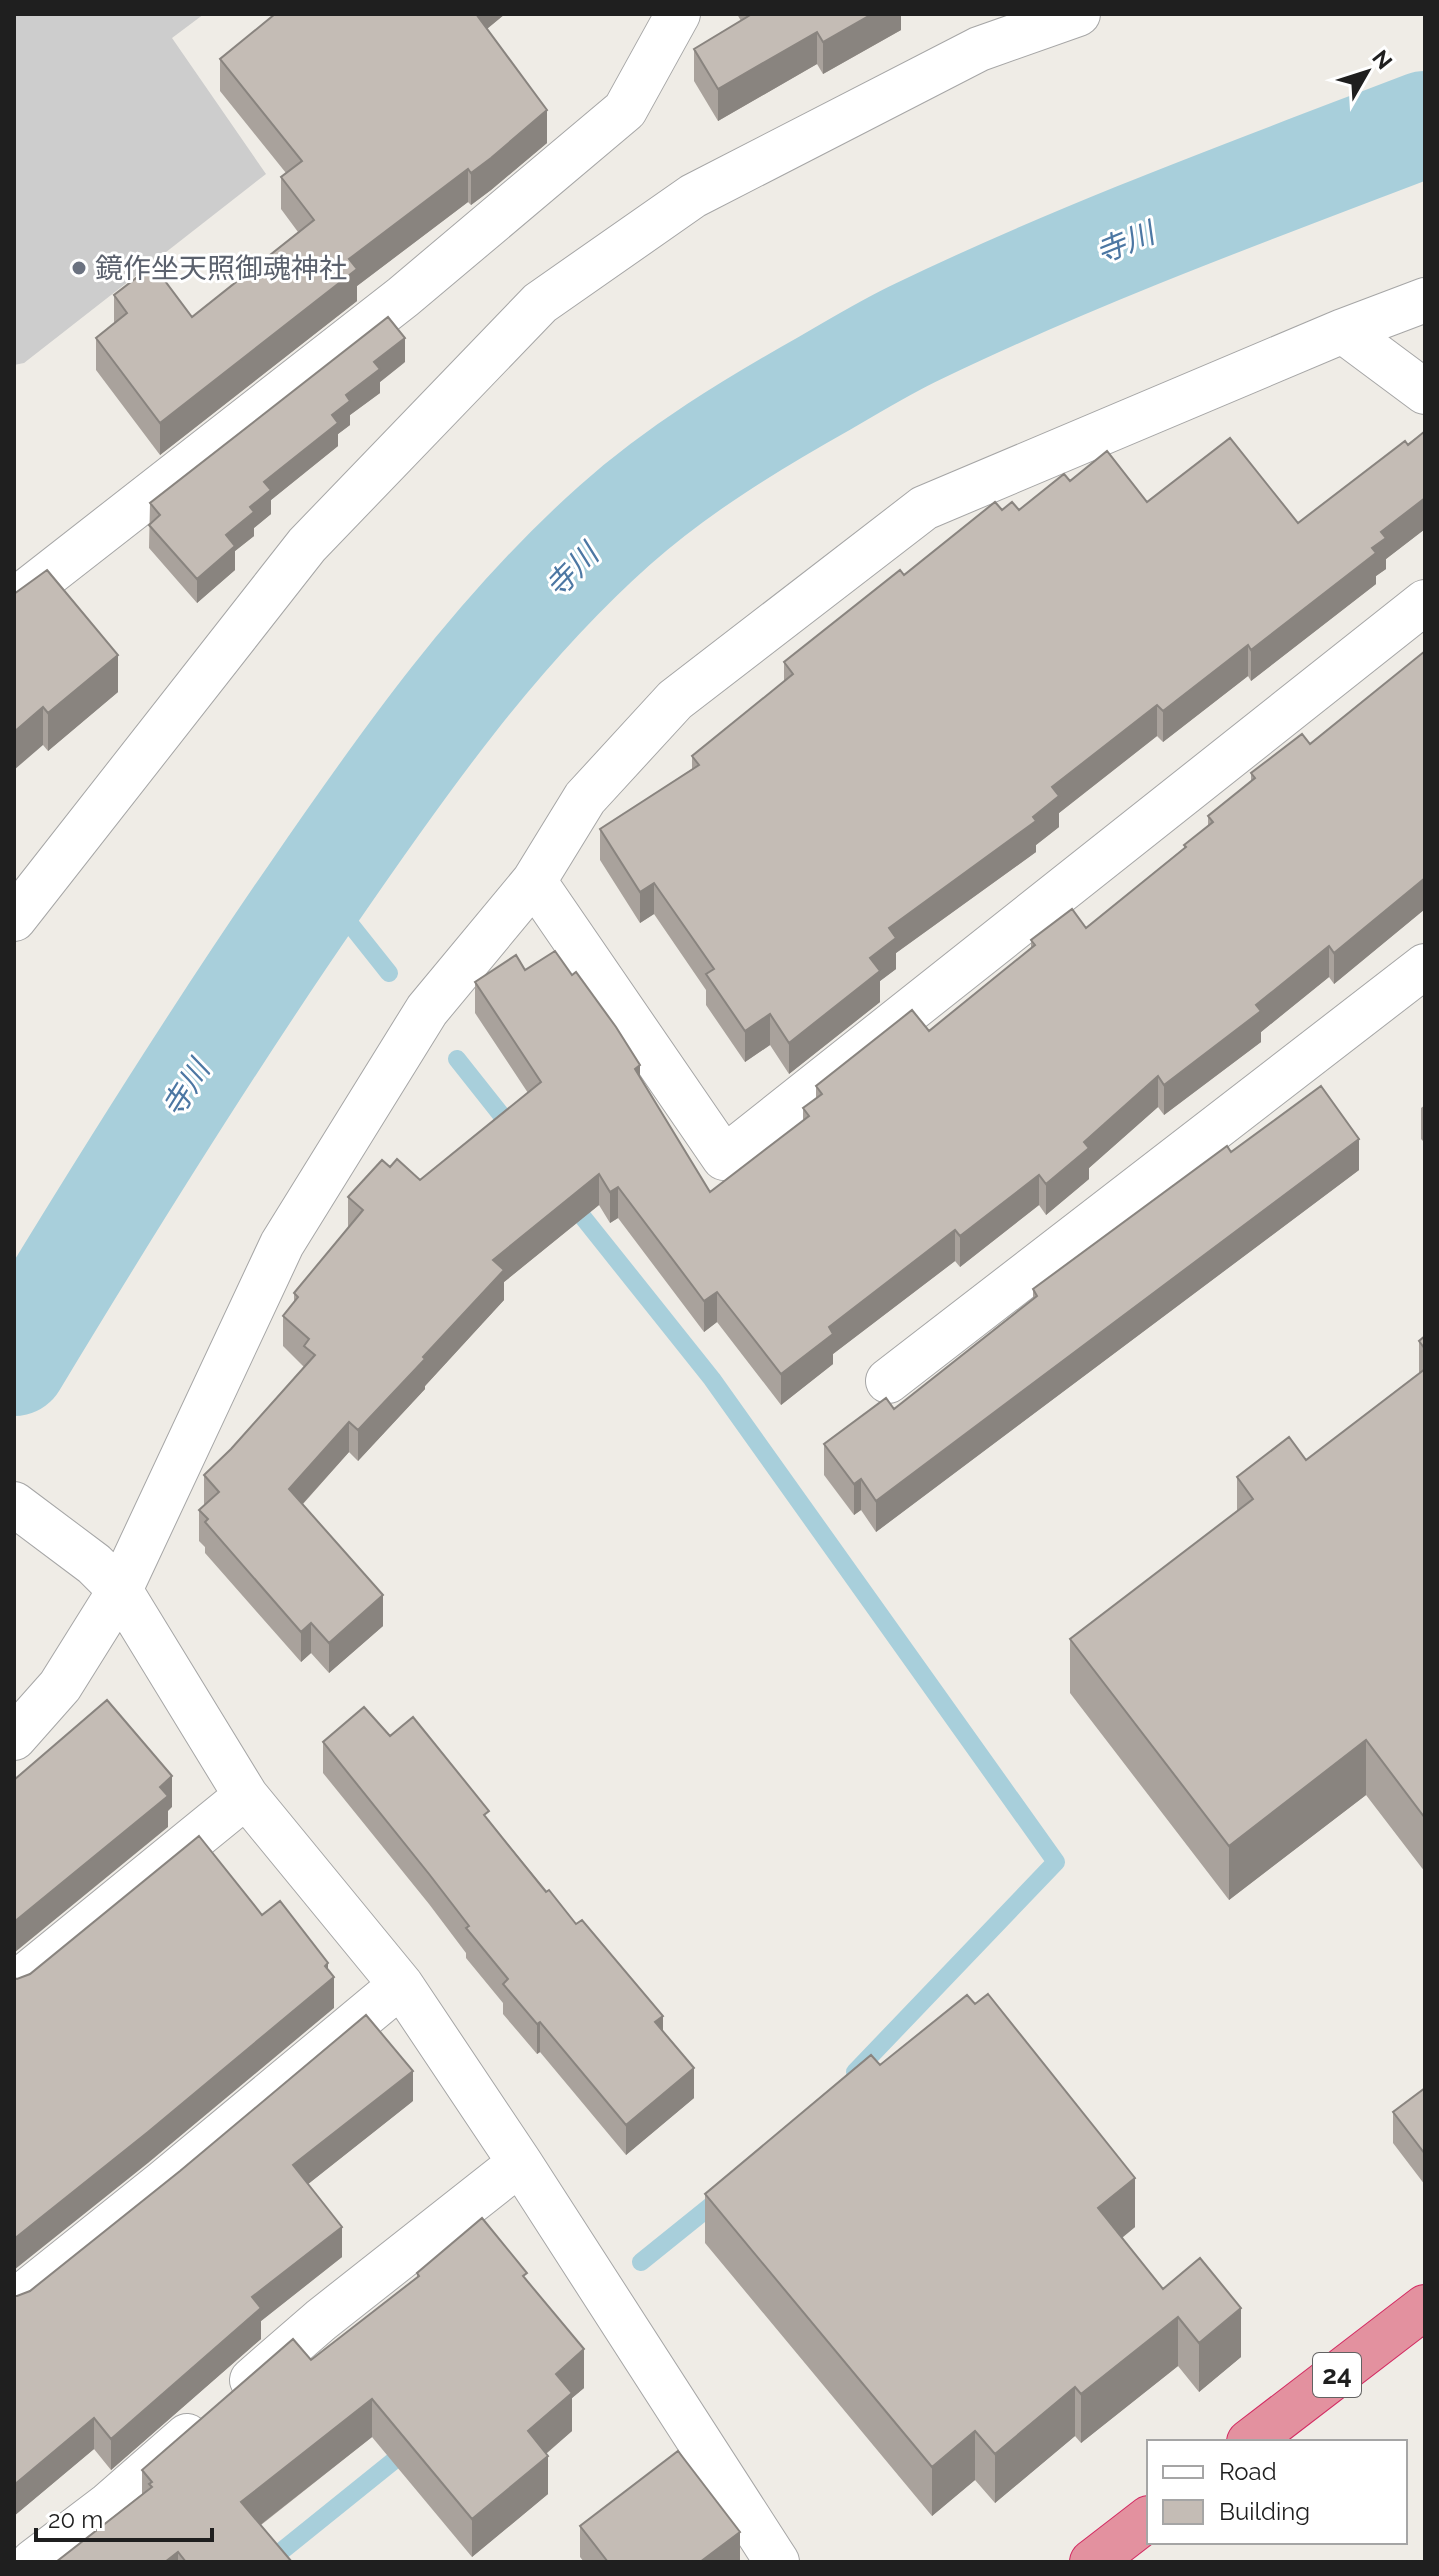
<svg xmlns="http://www.w3.org/2000/svg" width="1439" height="2576" font-family="Raleway,'Noto Sans JP',sans-serif">
<style>
.religious{fill:#cdcdcd}
.lines{fill:none;stroke-linecap:round;stroke-linejoin:round}
.stream{stroke:#a8cfdb;stroke-width:18}
.river{stroke:#a8cfdb;stroke-width:106}
.street-casing{stroke:#a6a6a6;stroke-width:46}
.highway-casing{stroke:#d32c63;stroke-width:46}
.street{stroke:#fff;stroke-width:44}
.highway{stroke:#e3919f;stroke-width:44}
.wall{fill:#a9a29c}
.shaded-wall{fill:#89847f}
.building{fill:#c4bcb5;stroke:#89847f;stroke-width:2}
.worship-dot{fill:#6b7280;stroke:#fff;stroke-width:3}
.labels{text-anchor:middle;stroke-width:6;stroke-linejoin:round;paint-order:stroke}
.shield{fill:#fff;stroke:#626262;stroke-width:2}
.shield-label{font-size:26px;font-weight:bold;fill:#1f1f1f}
.worship-label{font-size:28px;fill:#5b616d;stroke:#fff;text-anchor:start}
.water-label{font-size:30px;font-style:italic;fill:#4c77a3;stroke:#fff}
</style>
<rect width="100%" height="100%" fill="#efece6"/>
<!-- religious -->
<path class="religious" d="M14,14h190l-32,24 94,136 -242,189 -10,2z"/>
<g class="lines">
<!-- stream -->
<path class="stream" d="M319,885l70,88
M457,1059l57,72
M570,1201l142,178 344,483 -201,210
M641,2262l82,-66
M268,2562l144,-116"/>
<!-- river -->
<path class="river" d="M14,1363c96,-159 194,-317 299,-469 90,-131 183,-263 302,-369 63,-56 137,-101 210,-142 31,-18 62,-37 94,-52 164,-79 336,-142 506,-207"/>
<!-- street casing -->
<g class="street-casing">
<path id="street" d="M1343,331l82,61
M14,601l389,-304 222,-187 53,-96
M534,881l190,277 701,-556
M14,919l293,-374 233,-242 153,-107 286,-147 99,-35
M888,1381l537,-415
M14,1504l80,60 26,26 126,206 155,189 119,178 257,399
M14,1738l46,-52 60,-96 162,-346 145,-234 107,-129 51,-83 90,-98 249,-192 419,-177 82,-31
M14,1985l232,-189
M14,2302l150,-120 237,-197
M252,2380l69,-60 199,-157
M33,2562l75,-57 79,-69"/>
</g>
<!-- highway casing -->
<g class="highway-casing">
<path id="highway" d="M1249,2442l176,-135
M1092,2562l57,-44"/>
</g>
<!-- street -->
<use href="#street" class="street"/>
<!-- highway -->
<use href="#highway" class="highway"/>
</g>
<!-- wall -->
<path class="wall" d="M505,14l-18,15 60,114 -56,47 -20,15 -3,-3 -111,84v15l-197,154 -64,-85v-32l18,-14v-29l78,22 106,-85 -17,-23v-32l5,-4 -66,-82v-32z
M737,14h164v16l-78,44 -6,-10 -99,57 -24,-40v-32l47,-28z
M405,362l-25,20v11l-30,22v10l-12,9v12l-67,54v14l-17,14v8l-19,15v19l-38,33 -48,-55 1,-45z
M1425,431v98l-39,30v10l-10,7v8l-125,97 -3,-5 -85,66 -6,-6 -98,77v14l-23,18v7l-140,101v16l-16,12v21l-91,72 -19,-29 -25,17 -39,-57v-15l-52,-76 -14,9 -40,-63v-31l92,-60v-13l92,-74v-20l120,-87 98,-65h17l51,-29 77,21 151,21z
M14,594l104,98 -70,59 -5,-6z
M1425,651v258l-91,75 -5,-7 -68,55v10l-97,73 -6,-8 -69,61v11l-43,36 -7,-10 -79,62 -5,-6 -122,93v10l-52,41 -64,-83 -13,10 -86,-114 -8,5 -11,-18 -95,77v18l-79,86v3l-67,72 -9,-9 -46,52 80,122 -54,47 -18,-20 -10,9 -96,-109v-6l-6,-6v-31l5,-5v-30l27,-26 73,-82 -21,-21v-30l11,-14v-9l54,-65v-31l42,-30 30,13 108,-87 -53,-80v-31l50,-12 115,107 70,115 93,-71v-13l13,-9v-13l113,-55 102,-83v-8l55,-12 98,-80v-3l24,-19v-10l43,-35v-8l59,-29z
M1425,1105v38l-4,-4v-31z
M1231,1152l128,18 -483,362 -15,-22 -7,5 -30,-40v-31l70,-35 139,-110v-10z
M1425,1336v536l-59,-77 -137,105 -159,-207v-54l167,-127v-35l69,-17 113,-87v-32z
M390,1736l99,85 174,210 31,67 -68,57 -86,-103 -3,2 -34,-40v-11l-37,-45v-5l-37,-49 -106,-131v-31z
M880,2065l255,162 -13,11 41,51 78,68 -42,35 -21,-26 -97,77 -6,-7 -80,67 -20,-23 -43,36 -227,-273v-49z
M1425,2088v97l-32,-42v-31z
M413,2101l-105,83 34,73 -81,64v18l-150,131 -17,-21 -80,67v-220h3l13,-5z
M417,2273l110,9 57,106 -12,10v33l-26,23 2,40 -76,63 -100,-120 -111,88 31,37h-236l86,-68v-24l169,-110 106,-83z
M580,2526l160,36h-156l-4,-5z"/>
<!-- shaded-wall -->
<path class="shaded-wall" d="M472,14h33l-33,27z
M872,14h29v16l-78,44v-32z
M817,32v32l-99,57v-32z
M547,110v33l-56,47 -20,15v-32z
M468,169v33l-111,84v15l-197,154v-32l189,-164z
M405,338v24l-25,20v11l-30,22v10l-12,9v12l-67,54v14l-17,14v8l-19,15v19l-38,33v-24l29,-44 24,-28 14,-25 68,-67 14,-20 28,-33z
M1425,498v31l-39,30v10l-10,7v8l-125,97v-31l121,-102 9,-16z
M1248,645v31l-85,66v-31z
M118,655v37l-70,59v-38z
M1157,705v31l-98,77v14l-23,18v7l-140,101v16l-16,12v21l-91,72v-31l100,-115 144,-111 19,-30z
M43,707v38l-29,25v-38z
M1425,878v31l-91,75v-31z
M654,883v31l-14,9v-31z
M1329,946v31l-68,55v10l-97,73v-30l92,-80z
M770,1014v31l-25,17v-31z
M640,1065v31l-5,-27z
M1158,1076v31l-69,61v11l-43,36v-31l38,-42z
M1359,1139v31l-483,362v-31z
M599,1174v31l-95,77v18l-79,86v3l-67,72v-31l135,-170z
M1039,1175v30l-79,62v-31z
M618,1187v31l-8,5v-31z
M955,1230v31l-122,93v10l-52,41v-31l48,-47z
M717,1292v30l-13,10v-31z
M349,1422v30l-60,67v-30z
M861,1479v31l-7,5v-31z
M383,1595v31l-54,47v-30z
M311,1623v30l-10,9v-30z
M1366,1740v55l-137,105v-54z
M172,1776v31l-4,4v16l-154,126v-31z
M328,1963v19l6,-5v31l-186,155 -134,107v-31z
M663,2016v30l-8,-24z
M540,2022v30l-3,2v-30z
M694,2068v30l-68,57v-30z
M413,2071v30l-120,95v-31z
M1135,2178v49l-37,30v-49z
M342,2227v30l-81,64v18l-150,131v-31l141,-142z
M1241,2308v49l-42,35v-49z
M1178,2317v49l-97,77v-49z
M584,2349v39l-12,10v33l-44,38v-38l28,-57z
M1075,2387v49l-80,67v-49z
M372,2399v38l-131,103v-38z
M94,2418v31l-80,67v-31z
M975,2431v49l-43,36v-49z
M548,2456v38l-76,63v-38z
M740,2532v30h-40z
M178,2552v10h-13z"/>
<!-- building -->
<path class="building" d="M275,14h201l71,96 -56,48 -20,15 -3,-4 -119,90 8,10 -197,154 -64,-85 31,-25 -13,-18 39,-30 39,52 122,-97 -33,-43 21,-16 -82,-102z
M752,14h120l-49,28 -6,-10 -99,57 -24,-40z
M388,317l17,21 -31,24 6,7 -34,26 4,6 -18,14 6,8 -74,59 7,8 -21,17 4,5 -28,23 9,11 -38,33 -48,-54 11,-10 -10,-12z
M1425,431v67l-44,34 5,6 -14,10 4,5 -125,97 -3,-5 -85,66 -6,-6 -105,82 7,9 -26,21 3,4 -147,107 7,10 -26,20 10,13 -91,72 -19,-29 -25,17 -39,-57 8,-5 -60,-86 -14,9 -40,-63 99,-64 -7,-9 101,-82 -9,-12 116,-92 4,5 91,-73 7,8 10,-8 7,8 45,-36 6,7 37,-30 40,51 83,-64 68,85 107,-82 3,4z
M47,570l71,85 -70,58 -5,-6 -29,25v-138z
M1425,651v227l-91,75 -5,-7 -73,59 5,6 -97,74 -6,-9 -74,66 5,6 -43,36 -7,-9 -79,61 -5,-6 -126,97 4,7 -52,40 -64,-82 -13,9 -86,-114 -8,5 -11,-18 -106,86 11,10 -81,87 2,2 -67,71 -9,-8 -60,67 94,106 -54,48 -18,-20 -10,9 -96,-110 3,-3 -9,-9 20,-18 -15,-17 27,-26 84,-94 -11,-9 5,-7 -26,-23 15,-19 -4,-4 69,-83 -15,-13 34,-37 8,7 7,-8 23,21 121,-98 -66,-100 41,-27 9,15 30,-19 17,24 4,-3 40,55 24,38 -5,4 75,123 99,-76 -6,-8 19,-14 -6,-8 96,-76 17,21 106,-86 -4,-5 41,-31 14,19 100,-81 -2,-2 29,-23 -5,-6 47,-38 -4,-5 51,-39 8,10z
M1321,1086l38,53 -483,362 -15,-22 -7,5 -30,-40 62,-46 8,11 143,-113 -4,-7 194,-143 4,6z
M1425,1336v13l-6,-8z
M1425,1369v449l-59,-78 -137,106 -159,-207 183,-140 -16,-22 52,-40 17,23z
M107,1700l65,76 -12,11 8,9 -154,126v-142z
M364,1707l26,29 23,-19 76,94 -5,4 62,77 3,-2 27,34 6,-4 81,96 -8,6 39,46 -68,57 -86,-103 -3,2 -34,-40 5,-5 -42,-51 3,-2 -40,-52 -106,-132z
M199,1836l63,79 18,-14 48,62 -3,3 9,11 -186,155 -134,107v-261l3,1 13,-5z
M988,1994l147,184 -37,30 65,81 37,-31 41,50 -42,35 -21,-26 -97,77 -6,-7 -80,67 -20,-23 -43,36 -227,-273 166,-139 9,10 87,-70 8,9z
M366,2015l47,56 -120,94 49,62 -90,70 9,11 -150,131 -17,-21 -80,67v-189h3l13,-5 150,-120z
M1425,2088v66l-32,-42z
M482,2218l45,55 -4,3 61,73 -28,25 16,19 -44,38 20,25 -76,63 -100,-120 -131,103 51,60h-106l-8,-10 -13,10h-109l96,-75 -3,-3 3,-2 -10,-12 151,-131 18,21 108,-84 -2,-3z
M678,2451l62,81 -40,30h-92l-28,-36z"/>
<!-- markers -->
<circle class="worship-dot" cx="79" cy="268" r="8"/>
<g class="labels">
<!-- shield labels -->
<rect class="shield" x="1313" y="2353" width="48" height="44" rx="6"/>
<g class="shield-label">
<text x="1337" y="2384">24</text>
</g>
<!-- worship labels -->
<g class="worship-label">
<text x="95" y="278">鏡作坐天照御魂神社</text>
</g>
<!-- water labels -->
<g class="water-label">
<text transform="translate(1125 243) rotate(-22)" y="10">寺川</text>
<text transform="translate(572 571) rotate(-46)" y="10">寺川</text>
<text transform="translate(186 1089) rotate(-58)" y="10">寺川</text>
</g>
</g>
<!-- border -->
<rect width="1439" height="2576" fill="none" stroke="#1f1f1f" stroke-width="32"/>
<!-- legend -->
<rect x="1147" y="2440" width="260" height="104" fill="#ffffff" stroke="#a5a5a5" stroke-width="2"/>
<rect x="1163" y="2466" width="40" height="12" fill="#ffffff" stroke="#a5a5a5" stroke-width="2"/>
<text x="1219" y="2480" font-size="24" fill="#1f1f1f">Road</text>
<rect x="1163" y="2500" width="40" height="24" fill="#c4bcb5" stroke="#a5a5a5" stroke-width="2"/>
<text x="1219" y="2520" font-size="24" fill="#1f1f1f">Building</text>
<!-- north arrow -->
<g transform="translate(1367 72) rotate(51)" stroke="#ffffff" stroke-width="6" paint-order="stroke">
<path d="M0-6L14 30L0 20L-14 30Z" fill="#1f1f1f"/>
<text y="-12" font-size="22" font-weight="bold" text-anchor="middle" fill="#1f1f1f">N</text>
</g>
<!-- scale -->
<path d="M36 2528v12h176v-12" fill="none" stroke="#1f1f1f" stroke-width="4"/>
<text x="48" y="2528" font-size="24" fill="#1f1f1f" stroke="#ffffff" stroke-width="6" paint-order="stroke">20 m</text>
</svg>
